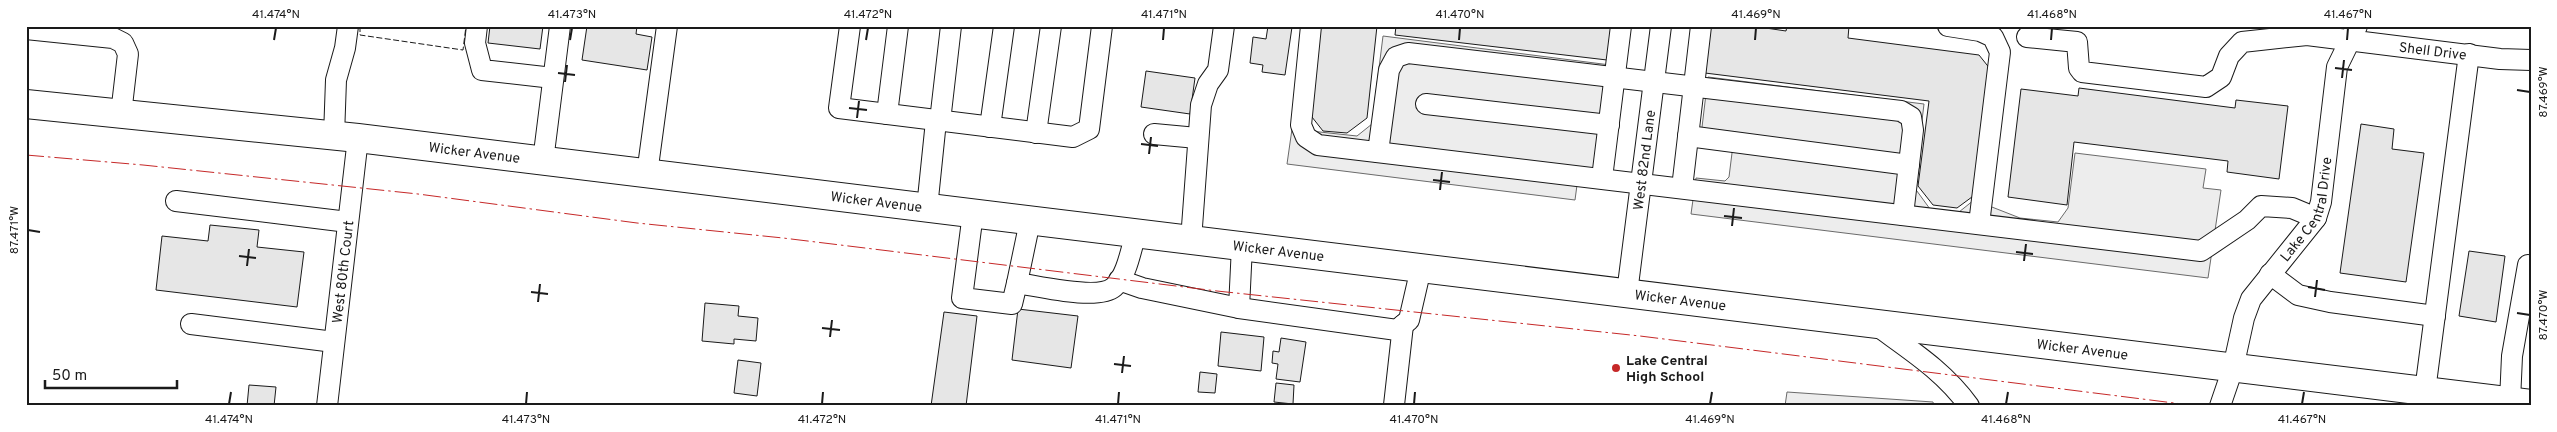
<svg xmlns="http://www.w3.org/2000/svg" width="2557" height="432" font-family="Overpass,sans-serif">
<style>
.built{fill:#ededed;stroke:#6a6a6a}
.building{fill:#e6e6e6;stroke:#1a1a1a}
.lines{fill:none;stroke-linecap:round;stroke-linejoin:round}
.minor-casing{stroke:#1a1a1a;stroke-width:22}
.highway-casing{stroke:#1a1a1a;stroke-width:30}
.minor{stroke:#fff;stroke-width:20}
.highway{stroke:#fff;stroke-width:28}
.fence{stroke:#1a1a1a;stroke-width:1;stroke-dasharray:6 2.5;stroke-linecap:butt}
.power{stroke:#c62828;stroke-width:1;stroke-dasharray:18 4 2.5 4;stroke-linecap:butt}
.ticks{fill:none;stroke:#1a1a1a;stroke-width:2}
.poi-dot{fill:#c62828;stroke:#fff;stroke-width:2}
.labels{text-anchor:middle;stroke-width:4;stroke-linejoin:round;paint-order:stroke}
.street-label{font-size:14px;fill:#1a1a1a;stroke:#fff}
.poi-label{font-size:14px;font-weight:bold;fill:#1a1a1a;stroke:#fff;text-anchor:start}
.neatline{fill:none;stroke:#1a1a1a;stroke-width:2}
.ticks-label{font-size:12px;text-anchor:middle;fill:#1a1a1a}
</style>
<rect width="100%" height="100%" fill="#fff"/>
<!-- built -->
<path class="built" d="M1383,36l243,31 -16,122 -33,-4 -2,15 -288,-36 5,-35 65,7 15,-12z
M1708,77l216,27 -10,83 16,22 29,3 15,-12 46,18 38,4 10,-14 7,-55 131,16 -3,19 18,2 -13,88 -517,-64 5,-36 29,3 4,-4 3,-24 -4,-5 -28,-4z
M1787,392l146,10 1,4h-149z"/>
<!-- building -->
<path class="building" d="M490,26h53l-3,23 -52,-6z
M587,26h50l-1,8 16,3 -5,33 -65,-10z
M1268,26l24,1 -7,48 -23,-3 1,-7 -13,-2 3,-26 13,2z
M1318,26h59l-10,92 -20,15 -24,-2 -15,-19z
M1396,26h215l-4,34 -212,-25z
M1711,26h41l34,5 1,-5h62l-1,12 131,17 12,15 -15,124 -19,14 -24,-3 -15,-19 11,-85 -224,-28z
M1146,71l49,7 -5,36 -49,-7z
M2079,88l156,20 1,-8 52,6 -9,73 -52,-7 1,-11 -154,-19 -7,63 -59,-8 13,-108 57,7z
M2361,124l33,5 -2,20 32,4 -18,129 -66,-9z
M210,225l49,5 -2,17 47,5 -7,55 -141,-17 6,-54 46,5z
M2469,251l36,5 -9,66 -37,-6z
M705,303l34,3 -1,10 20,2 -2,23 -22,-2v5l-32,-3z
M1018,309l60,7 -7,52 -59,-8z
M944,312l33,4 -11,90h-35z
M1221,332l43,5 -3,34 -43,-5z
M1281,338l25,4 -6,40 -24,-3 2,-15 -6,-1 1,-12 6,1z
M738,360l23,3 -4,33 -23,-3z
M1200,372l17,2 -2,19 -17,-1z
M1276,383l18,2 -1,19 -19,-2z
M249,385l27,2 -2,19h-27z"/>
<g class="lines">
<!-- minor casing -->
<g class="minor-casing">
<g id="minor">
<path d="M477,26l-2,17 7,27 71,8"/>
<path d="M850,26l-11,82 234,29 16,-8 13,-103"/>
<path d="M1311,26l-10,99 5,12 12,8 883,106 46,-31 14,-14 31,2 24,10"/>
<path d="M1948,26l32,5 13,6 7,15 -21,172"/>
<path d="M26,29l87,9 10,5 5,11 -7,60"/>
<path id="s1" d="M2027,37l50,5 2,26 3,4 124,15 15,-10 8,-21 13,-14 65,-7 193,24 31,1"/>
<path d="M1426,104l183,21"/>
<path d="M887,114l11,-88"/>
<path d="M940,121l11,-95"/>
<path d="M990,127l14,-101"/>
<path d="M1036,133l15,-107"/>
<path d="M1154,134l43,4"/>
<path d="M334,136l2,-56 9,-32 3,-22"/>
<path d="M1688,136l221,29"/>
<path d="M1378,152l11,-82 7,-13 12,-4 493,58 10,6 2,13 -10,85"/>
<path d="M543,161l17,-135"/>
<path d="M647,174l20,-148"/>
<path d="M1602,178l19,-152"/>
<path d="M1682,188l19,-162"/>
<path d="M176,201l172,21"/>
<path d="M927,208l9,-87"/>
<path d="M973,213l-11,85 50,6 5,-21"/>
<path d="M1030,221l-13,62c21,3 81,18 97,4 13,-11 17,-38 22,-54"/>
<path d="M1191,240l10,-135 7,-21 10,-14 6,-44"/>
<path d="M2270,274l28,21 32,7 105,14"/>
<path d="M1119,280l23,8 97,20 158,22 12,-10 12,-52"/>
<path id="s2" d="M1627,293l34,-267"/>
<path d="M1239,308l3,-62"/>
<path d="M191,324l143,18"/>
<path d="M1876,325c34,25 68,46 93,81"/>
<path d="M2425,391l44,-337"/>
<path d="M2510,401l2,-45 16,-91"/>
<path d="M1394,405l9,-80"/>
<path id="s3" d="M327,406l31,-268"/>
<path id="s4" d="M2220,406l13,-38 11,-50 7,-19 65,-81 5,-16 16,-135 20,-41"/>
</g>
</g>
<!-- highway casing -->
<g class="highway-casing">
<g id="highway">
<path id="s5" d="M26,104l332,34 2173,266"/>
</g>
</g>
<!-- minor -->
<use href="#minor" class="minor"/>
<!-- highway -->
<use href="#highway" class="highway"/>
<!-- fence -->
<path class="fence" d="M360,26v9l103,15 3,-24"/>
<!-- power -->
<path class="power" d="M26,155l117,10 275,29 219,29 146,15 434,53 423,45 558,70"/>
</g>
<!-- ticks -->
<path class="ticks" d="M274,40l2,-12M570,40l2,-12M866,40l2,-12M1163,40l1,-12M1459,40l1,-12M1755,40l1,-12M2051,40l1,-12M2347,40l1,-12M2335,68l17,2M558,73l17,2M2342,78l2,-18M565,82l2,-17M2517,90l13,2M849,108l18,2M857,118l2,-17M1141,144l17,2M1149,154l2,-17M1433,180l17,2M1440,190l2,-18M1724,216l18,2M1732,226l2,-18M28,230l12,2M2016,252l17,2M239,256l17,2M2024,261l2,-17M247,266l2,-17M2308,287l17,3M531,292l17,2M2315,297l2,-17M538,302l2,-18M2517,313l13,2M822,328l18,2M830,337l2,-17M1114,364l17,2M1122,373l2,-17M229,404l2,-12M526,404l1,-12M822,404l1,-12M1118,404l1,-12M1414,404l1,-12M1710,404l2,-12M2006,404l2,-12M2302,404l2,-12"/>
<!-- markers -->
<circle class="poi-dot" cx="1616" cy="368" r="5"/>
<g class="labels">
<!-- street labels -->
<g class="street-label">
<text dy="5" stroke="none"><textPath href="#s1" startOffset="458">Shell Drive</textPath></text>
<text dy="5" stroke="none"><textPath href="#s5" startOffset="451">Wicker Avenue</textPath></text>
<text dy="5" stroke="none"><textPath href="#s2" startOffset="134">West 82nd Lane</textPath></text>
<text dy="5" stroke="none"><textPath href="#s5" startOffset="856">Wicker Avenue</textPath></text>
<text dy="5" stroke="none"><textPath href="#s4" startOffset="220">Lake Central Drive</textPath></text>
<text dy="5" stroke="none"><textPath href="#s5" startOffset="1261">Wicker Avenue</textPath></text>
<text dy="5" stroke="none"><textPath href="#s3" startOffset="135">West 80th Court</textPath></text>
<text dy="5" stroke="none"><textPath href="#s5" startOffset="1666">Wicker Avenue</textPath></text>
<text dy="5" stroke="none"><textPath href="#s5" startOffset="2071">Wicker Avenue</textPath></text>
</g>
<!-- poi labels -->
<g class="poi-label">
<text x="1626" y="365">Lake Central<tspan x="1626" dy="16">High School</tspan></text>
</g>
</g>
<!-- border -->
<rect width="2557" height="432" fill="none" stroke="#ffffff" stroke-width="55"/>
<!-- scale -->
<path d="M45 380v8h132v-8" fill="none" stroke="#1a1a1a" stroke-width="2.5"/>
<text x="52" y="380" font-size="15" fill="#1a1a1a" stroke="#ffffff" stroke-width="4" paint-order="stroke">50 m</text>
<rect x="28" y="28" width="2502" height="376" class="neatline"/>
<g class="ticks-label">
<text x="276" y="18">41.474°N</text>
<text x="572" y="18">41.473°N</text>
<text x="868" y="18">41.472°N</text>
<text x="1164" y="18">41.471°N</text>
<text x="1460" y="18">41.470°N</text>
<text x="1756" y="18">41.469°N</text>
<text x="2052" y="18">41.468°N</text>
<text x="2348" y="18">41.467°N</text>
<text transform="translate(2543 92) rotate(-90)" y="4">87.469°W</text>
<text transform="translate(14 230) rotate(-90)" y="4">87.471°W</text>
<text transform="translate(2543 315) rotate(-90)" y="4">87.470°W</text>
<text x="229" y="423">41.474°N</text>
<text x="526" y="423">41.473°N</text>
<text x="822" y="423">41.472°N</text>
<text x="1118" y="423">41.471°N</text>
<text x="1414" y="423">41.470°N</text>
<text x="1710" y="423">41.469°N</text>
<text x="2006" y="423">41.468°N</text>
<text x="2302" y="423">41.467°N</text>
</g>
</svg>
